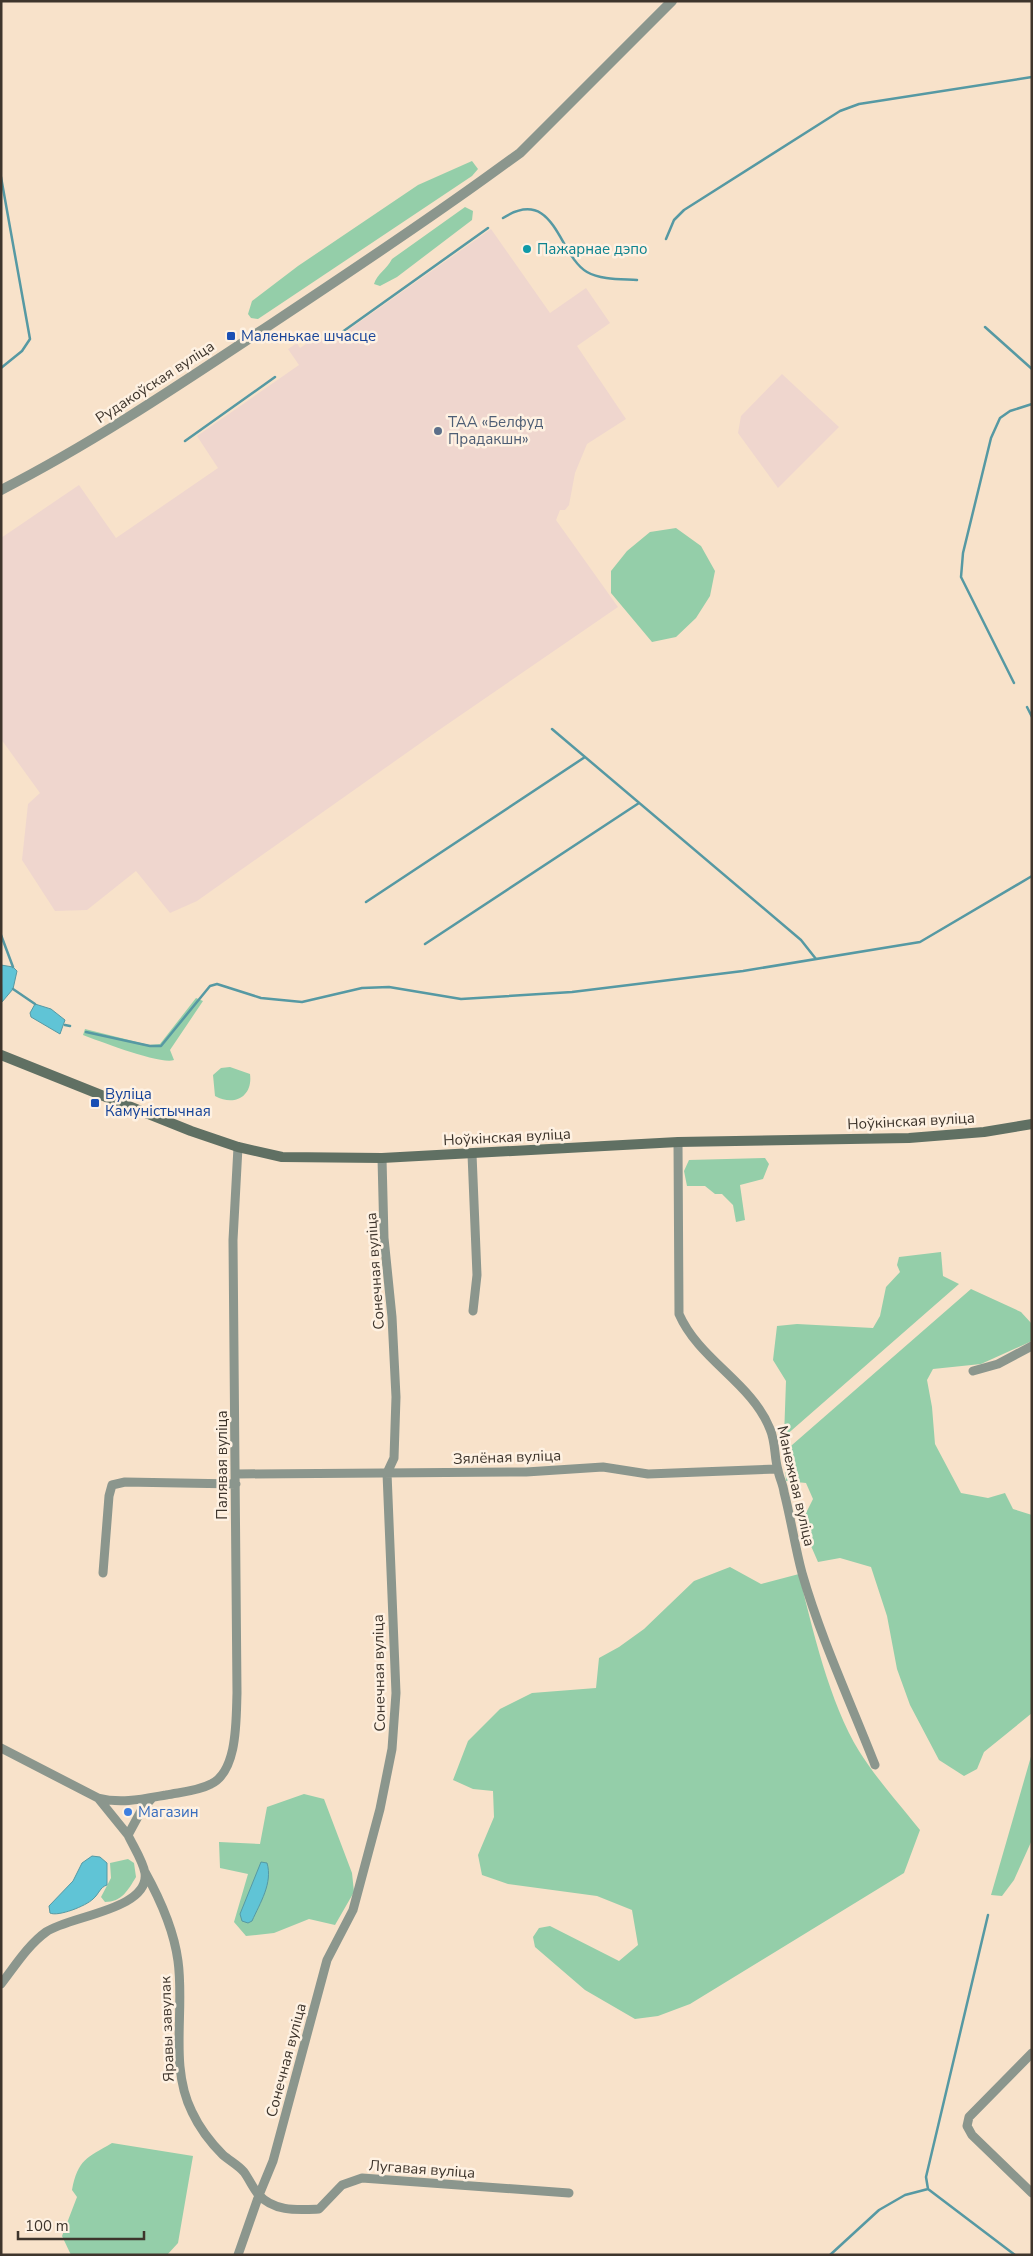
<svg xmlns="http://www.w3.org/2000/svg" width="1033" height="2256" font-family="'Nunito Sans',sans-serif">
<style>
.industrial{fill:#efd6ce}
.green{fill:#94cea9}
.water{fill:#60c4d6;stroke:#5699a3}
.lines{fill:none;stroke-linecap:round;stroke-linejoin:round}
.stream{stroke:#5699a3;stroke-width:2.5}
.minor{stroke:#8b968d;stroke-width:9}
.tertiary{stroke:#8b968d;stroke-width:10}
.secondary{stroke:#607063;stroke-width:10}
.culture-dot{fill:#0f9aa8;stroke:#fef1e2;stroke-width:2}
.transit-dot{fill:#1a4fb4;stroke:#fef1e2;stroke-width:2}
.service-dot{fill:#5c6f8a;stroke:#fef1e2;stroke-width:2}
.shop-dot{fill:#3f7fe0;stroke:#fef1e2;stroke-width:2}
.labels{text-anchor:middle;stroke-width:5;stroke-linejoin:round;paint-order:stroke}
.culture-label{font-size:15px;fill:#0d838f;stroke:#fef1e2;text-anchor:start}
.transit-label{font-size:15px;fill:#164399;stroke:#fef1e2;text-anchor:start}
.street-label{font-size:15px;fill:#3e352c;stroke:#fef1e2}
.service-label{font-size:15px;fill:#4e5e75;stroke:#fef1e2;text-anchor:start}
.shop-label{font-size:15px;fill:#366cbe;stroke:#fef1e2;text-anchor:start}
</style>
<rect width="100%" height="100%" fill="#f8e2ca"/>
<!-- industrial -->
<path class="industrial" d="M491,229l59,84 36,-25 24,35 -33,23 49,73 -39,25 -12,29 -6,32 -4,5h-5l-4,10 62,87 -179,123 -242,171 -27,12 -34,-42 -49,39 -32,1 -33,-51 6,-56 12,-11 -39,-54v-201l78,-53 37,53 102,-70 -21,-32 102,-71 -11,-16 9,-6 3,5 6,-4 -4,-6 9,-5 6,9 5,-3 5,6z
M782,374l57,53 -61,61 -40,-55 3,-17z"/>
<!-- green -->
<path class="green" d="M472,161l6,8 -6,7 -214,143 -7,-1 -3,-4 4,-13 46,-35 120,-81z
M465,207l8,4 -1,9 -75,57 -17,9 -6,-2c3,-10 13,-15 18,-25z
M676,528l25,18 14,25 -5,25 -14,22 -20,19 -24,5 -41,-49v-22l16,-20 23,-19z
M196,998l7,3 -33,49 4,10c-13,5 -75,-19 -91,-25l2,-6 64,16 11,-1z
M230,1067l20,7c3,22 -15,33 -35,22l-2,-21 8,-7z
M765,1158l4,6 -6,15 -23,6 5,35 -9,2 -3,-17 -11,-11h-7l-10,-8h-18l-3,-15 5,-11z
M941,1252l2,24 16,8 -175,153 2,-56 -13,-21 4,-34 20,-2 76,4 7,-12 6,-29 14,-15 -3,-7 2,-8z
M971,1289l50,23 11,12v17l-51,23 -48,5 -6,11 5,27 3,37 26,49 27,5 17,-5 8,16 19,6v198l-48,39 -7,17 -13,7 -25,-16 -29,-55 -13,-36 -10,-53 -16,-49 -31,-9 -22,4 -17,-39 12,-24 -7,-16 -20,-2 -2,-29z
M730,1567l31,17 38,-10c13,54 31,130 60,177 16,26 42,55 61,79l-16,43 -214,131 -32,12 -23,3 -50,-29 -50,-43 -2,-10 6,-9 11,-2 69,35 19,-16 -6,-35 -35,-14 -89,-12 -26,-9 -4,-20 16,-38 -1,-26 -20,-2 -20,-9 15,-39 32,-32 32,-16 64,-5 3,-30 20,-11 25,-18 50,-48z
M1032,1753v87l-18,40 -12,16 -11,-1z
M304,1794l20,5 28,74 2,19 -19,33 -26,-6 -35,14 -28,3 -12,-14 14,-48 -28,-6 -1,-26 41,2 7,-37z
M128,1859l6,4 2,14c-8,13 -14,25 -31,25l-4,-5 10,-19 -1,-15z
M112,2143l81,13 -15,87 -11,12h-96l-9,-19 15,-39 -5,-7c6,-31 15,-32 40,-47z"/>
<!-- water -->
<path class="water" d="M1,965l12,2 4,4 -4,18 -11,13z
M35,1004l16,5 14,11 -5,14 -29,-17 -1,-4z
M92,1856l8,1 7,6v22c-7,2 -8,9 -14,14 -7,7 -35,18 -43,14l-1,-7 24,-25 9,-18z
M261,1862l6,1c6,20 -7,40 -15,58l-4,2 -6,-2 -2,-7z"/>
<g class="lines">
<!-- stream -->
<path class="stream" d="M1,177l29,162 -8,12 -21,17
M503,218c52,-33 55,37 84,54 14,8 34,7 50,8
M666,239l8,-19 10,-10 156,-99 19,-7 173,-27
M985,327l47,42
M338,335l150,-107
M185,441l90,-64
M1014,683l-53,-106 2,-24 28,-115 9,-20 10,-7 22,-7
M1027,707l5,10
M552,729l249,211 15,19
M366,902l219,-145
M1,935l12,32
M425,944l214,-141
M13,989l22,15
M65,1025l5,1
M86,1032l64,14h11l49,-60 7,-2 44,14 41,4 60,-14 27,-1 72,12 111,-7 171,-21 177,-29 112,-66
M928,2189l-2,-12 62,-262
M830,2255l49,-45 26,-15 23,-6 87,66"/>
<!-- minor -->
<path class="minor" d="M678,1142l1,172c20,46 73,69 91,115 6,14 4,28 8,41 1,7 5,14 6,22 7,27 11,55 18,81 19,66 48,128 73,192
M472,1154l5,121 -4,36
M973,1371l25,-7 34,-18
M236,1474l290,-2 77,-5 45,7 129,-5
M103,1573l6,-77 3,-11 13,-3 111,2
M1,1748l97,50c23,6 45,1 68,-3 15,-3 32,-4 45,-11 27,-13 25,-65 26,-91l-4,-453 5,-93
M98,1798l30,37
M145,1872c15,27 29,59 33,89 7,50 -9,105 14,151 7,15 19,31 31,43 7,6 15,10 21,17 5,7 9,16 14,22 16,18 39,16 61,15l23,-24 20,-7 207,15
M1,1984c14,-18 27,-39 45,-52 22,-16 104,-22 99,-59 -2,-12 -12,-27 -17,-38l13,-24 11,-13
M1032,2053l-63,64 -2,9 5,9 60,58
M238,2255l21,-60 14,-34 54,-201 26,-50 27,-101 12,-60 4,-56 -9,-220 7,-15 2,-61 -4,-80 -8,-79 -2,-80"/>
<!-- tertiary -->
<path class="tertiary" d="M1,490c86,-44 166,-97 246,-150 83,-55 167,-110 248,-169l25,-18 152,-152"/>
<!-- secondary -->
<path class="secondary" d="M1,1055l190,76 47,16 44,10 100,1 296,-16 231,-4 75,-6 48,-8"/>
</g>
<!-- markers -->
<circle class="culture-dot" cx="527" cy="249" r="5"/>
<g class="transit-dot">
<rect x="226" y="331" width="10" height="10" rx="2.5"/>
<rect x="90" y="1098" width="10" height="10" rx="2.5"/>
</g>
<circle class="service-dot" cx="438" cy="431" r="5"/>
<circle class="shop-dot" cx="128" cy="1812" r="5"/>
<g class="labels">
<!-- culture labels -->
<g class="culture-label">
<text x="537" y="254">Пажарнае дэпо</text>
</g>
<!-- transit labels -->
<g class="transit-label">
<text x="241" y="341">Маленькае шчасце</text>
<text x="105" y="1099">Вуліца<tspan x="105" dy="17">Камуністычная</tspan></text>
</g>
<!-- street labels -->
<g class="street-label">
<text transform="translate(155 382) rotate(-33)" y="5">Рудакоўская вуліца</text>
<text transform="translate(911 1121) rotate(-3)" y="5">Ноўкінская вуліца</text>
<text transform="translate(507 1137) rotate(-3)" y="5">Ноўкінская вуліца</text>
<text transform="translate(375 1271) rotate(-94)" y="5">Сонечная вуліца</text>
<text transform="translate(507 1457) rotate(-2)" y="5">Зялёная вуліца</text>
<text transform="translate(222 1465) rotate(-90)" y="5">Палявая вуліца</text>
<text transform="translate(796 1486) rotate(77)" y="5">Манежная вуліца</text>
<text transform="translate(379 1673) rotate(-91)" y="5">Сонечная вуліца</text>
<text transform="translate(167 2029) rotate(-92)" y="5">Яравы завулак</text>
<text transform="translate(286 2060) rotate(-75)" y="5">Сонечная вуліца</text>
<text transform="translate(422 2169) rotate(4)" y="5">Лугавая вуліца</text>
</g>
<!-- service labels -->
<g class="service-label">
<text x="448" y="427">ТАА «Белфуд<tspan x="448" dy="17">Прадакшн»</tspan></text>
</g>
<!-- shop labels -->
<g class="shop-label">
<text x="138" y="1817">Магазин</text>
</g>
</g>
<!-- border -->
<rect width="1033" height="2256" fill="none" stroke="#3e352c" stroke-width="5"/>
<!-- scale -->
<path d="M18 2231v8h126v-8" fill="none" stroke="#3e352c" stroke-width="2.5"/>
<text x="25" y="2231" font-size="15" fill="#3e352c" stroke="#fef1e2" stroke-width="4" paint-order="stroke">100 m</text>
</svg>
